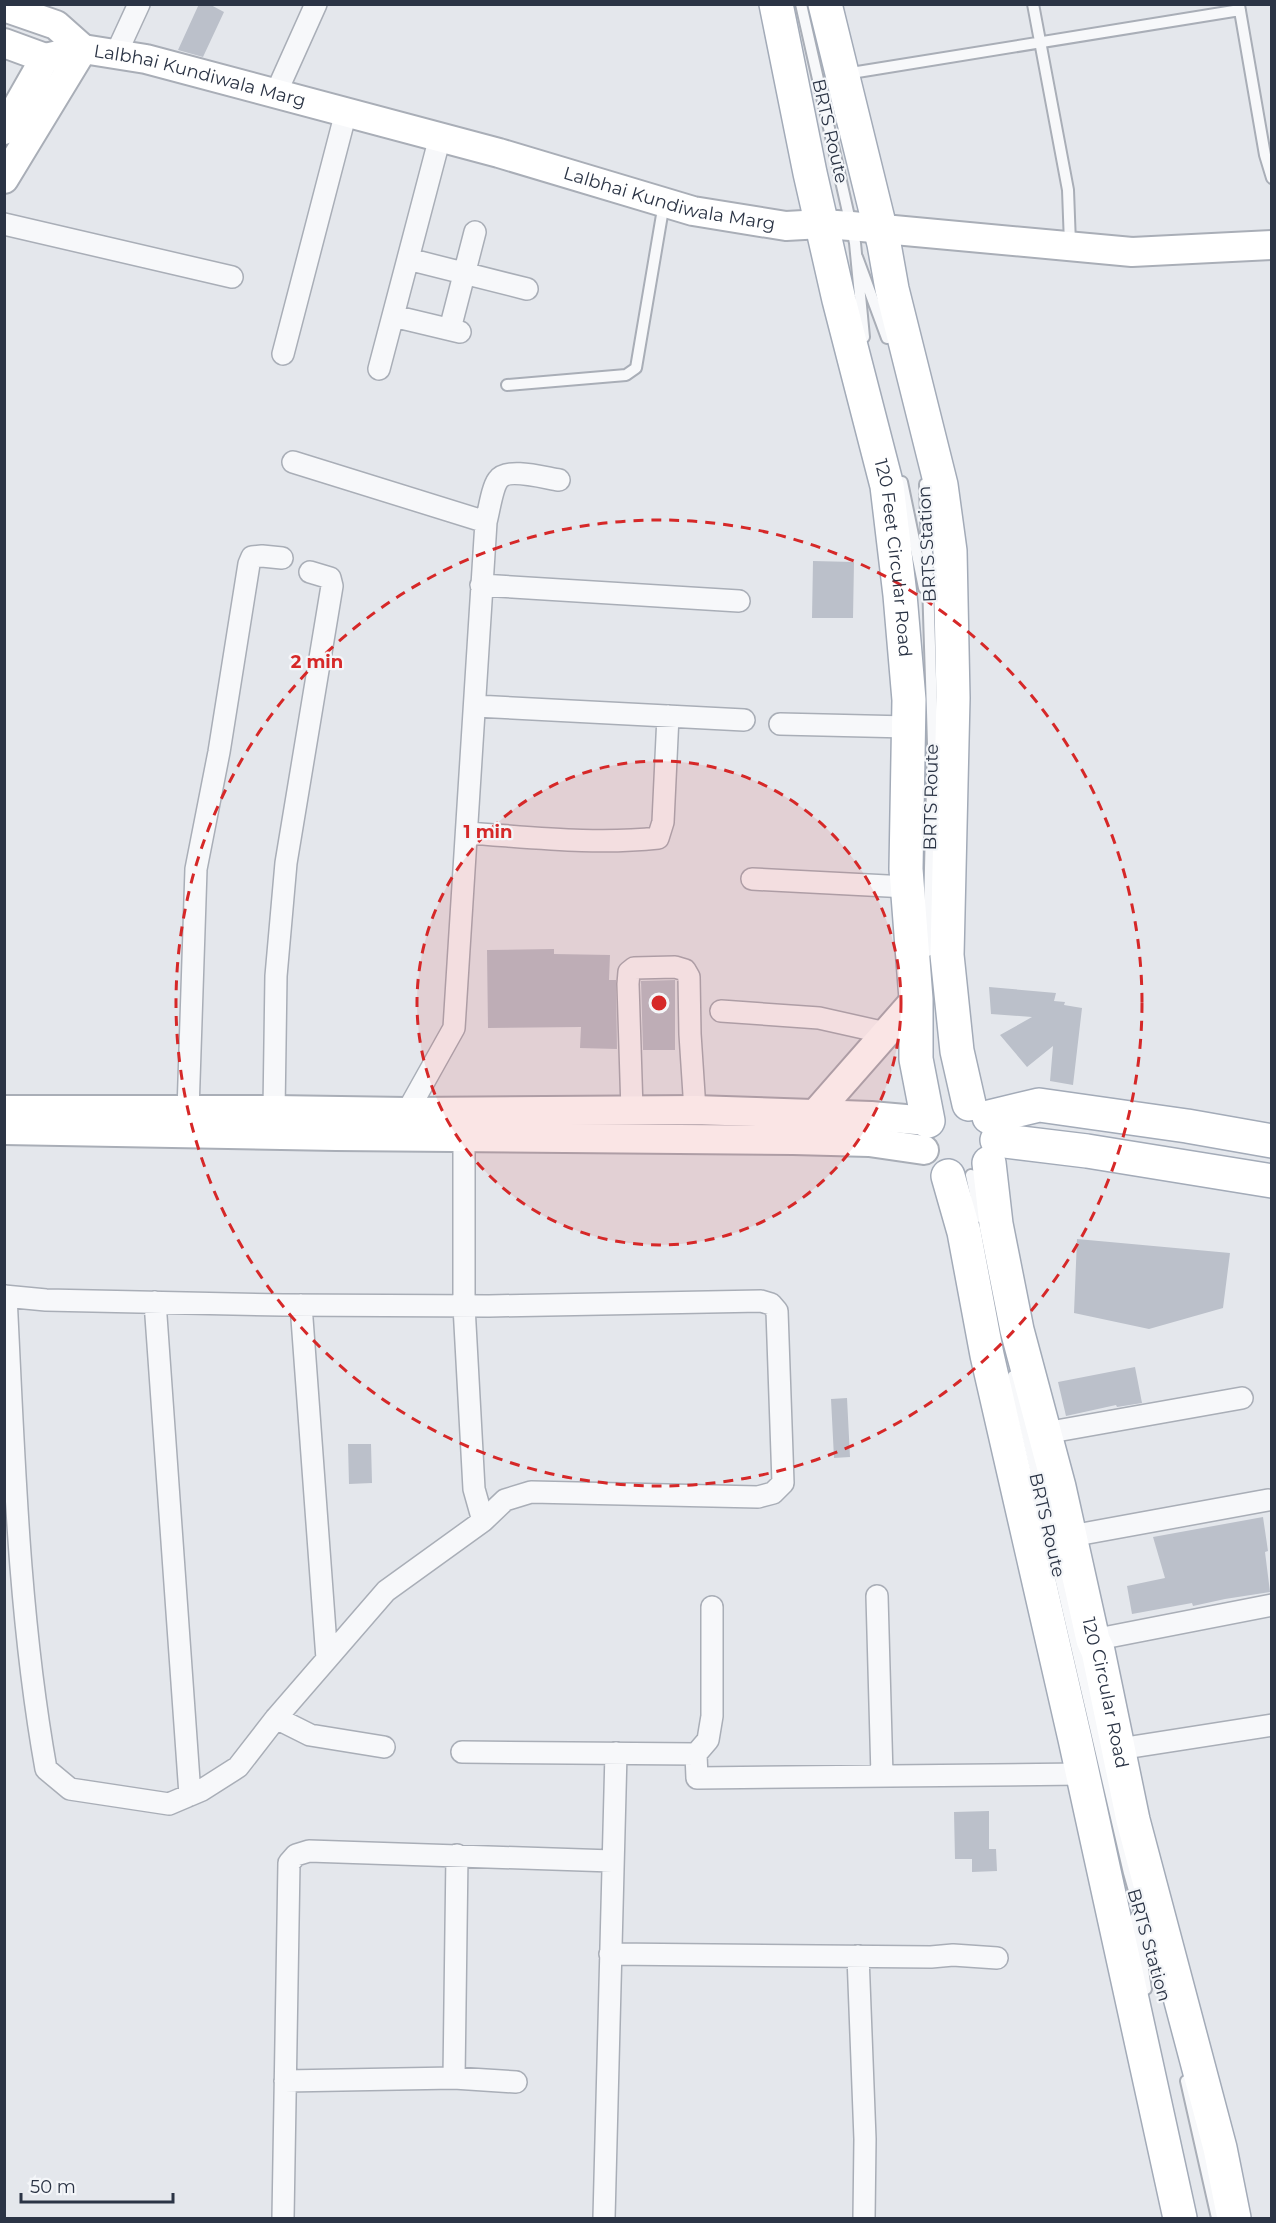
<svg xmlns="http://www.w3.org/2000/svg" width="1276" height="2223" font-family="Montserrat,sans-serif">
<style>
.building{fill:#bbc0ca}
.lines{fill:none;stroke-linecap:round;stroke-linejoin:round}
.lane-casing{stroke:#a9aeb7;stroke-width:14}
.street-casing{stroke:#a9aeb7;stroke-width:24}
.secondary-casing{stroke:#a9aeb7;stroke-width:32}
.primary-casing{stroke:#a3abb8;stroke-width:36}
.lane{stroke:#f7f8fa;stroke-width:10}
.street{stroke:#f7f8fa;stroke-width:21}
.secondary{stroke:#fff;stroke-width:28}
.primary{stroke:#fff;stroke-width:33}
.ring{fill:none;stroke:#d62828;stroke-width:3;stroke-dasharray:10 8}
.labels{text-anchor:middle;stroke-width:4.5;stroke-linejoin:round;paint-order:stroke}
.street-label{font-size:18px;fill:#2b3445;stroke:#f4f6f9}
.centre{fill:#d62828;stroke:#f4f6f9;stroke-width:3}
.ring-label{font-size:18px;text-anchor:middle;font-weight:bold;fill:#d62828;stroke:#f4f6f9;stroke-width:4.5;stroke-linejoin:round;paint-order:stroke}
</style>
<rect width="100%" height="100%" fill="#e4e7ec"/>
<!-- building -->
<path class="building" d="M199,4h10l15,8 -21,45 -25,-7z
M813,561l41,1 -1,56h-41z
M554,949v5l56,1 -1,25h7l1,69 -37,-1 1,-21 -93,1 -1,-78z
M675,980v70h-32l-2,-69z
M989,987l67,6 -2,8 11,1 -1,3 18,3 -9,77 -23,-4 3,-35 -26,21 -27,-32 32,-18 -41,-3z
M1077,1239l153,14 -7,55 -74,21 -75,-16z
M1135,1367l7,36 -25,4 -1,-2 -50,11 -8,-34z
M847,1398l3,59 -16,1 -3,-59z
M348,1444h23l1,39 -23,1z
M1263,1517l5,34 -3,1 5,40 -45,7 -32,7 -1,-3 -60,11 -5,-28 38,-8 -12,-41z
M989,1811v38h7l1,22 -25,1v-13h-17l-1,-47z"/>
<g class="lines">
<!-- lane casing -->
<g class="lane-casing">
<path id="lane" d="M801,4l54,239 9,94
M1033,4l35,186 2,54
M1239,5l26,150 7,23
M845,74l395,-64
M857,257l30,81
M507,385l119,-10 10,-7 28,-165
M902,482l22,106
M925,484l8,260 -5,207
M971,1175l9,42
M1013,1376l116,497 26,92
M1135,1918l11,71
M1186,2081l31,137"/>
</g>
<!-- street casing -->
<g class="street-casing">
<path id="street" d="M116,54l23,-50
M276,93l40,-89
M4,224l228,53
M408,259l119,30
M393,316l67,16
M450,329l25,-97
M283,354l63,-242
M379,369l61,-232
M293,462l193,60
M481,585l258,16
M475,706l269,14
M780,724l128,3
M467,833c63,4 127,12 191,5l5,-16 5,-106
M752,879l155,8
M721,1011l98,7 67,15
M274,1110l2,-134 10,-113 46,-277 -2,-8 -20,-6
M632,1110l-4,-126 1,-12 5,-4 41,-1 10,3 4,7 1,57 5,76
M188,1111l8,-242 23,-117 30,-188 3,-7 10,-1 20,2
M407,1112l47,-84 32,-506c3,-11 6,-34 12,-42 9,-13 47,-2 61,0
M464,1137v169l10,183 9,32
M4,1296l42,4 237,5 206,1 272,-5 10,3 6,7 6,172 -10,10 -15,4 -227,-5 -26,8 -22,21 -97,70 -110,127 -38,49 -36,23 -33,14 -99,-15 -24,-20c-28,-156 -32,-315 -40,-473
M155,1302l35,493
M301,1305l26,354
M1045,1433l197,-35
M1071,1536l197,-36
M877,1596l5,180
M1093,1640l179,-35
M276,1718l34,17 74,12
M1119,1749l153,-24
M462,1752l234,2 1,24 386,-4
M696,1754l12,-14 4,-24v-109
M610,1954l321,3 22,-2 44,3
M858,1956l7,183 -1,79
M454,2078l3,-223
M285,2081l169,-3 62,4
M283,2218l6,-355 7,-8 13,-4 303,10
M604,2218l12,-465"/>
</g>
<!-- secondary casing -->
<g class="secondary-casing">
<g id="secondary">
<path d="M4,7l52,18 27,24 -79,130"/>
<path d="M4,43l41,15 -41,72"/>
<path id="s1" d="M45,58l38,-9 63,10 353,94 194,58 93,15 36,-2 29,2 281,26 140,-7"/>
<path d="M4,1110h270l133,2 288,-2 176,6 57,5"/>
<path d="M815,1114l101,-115"/>
<path d="M4,1130l332,6 457,4 76,2 55,8"/>
</g>
</g>
<!-- primary casing -->
<g class="primary-casing">
<g id="primary">
<path id="s2" d="M776,4l34,169 29,127 48,186 13,109 9,105 -3,169 10,130v60l12,62"/>
<path d="M825,4l59,240 8,45 49,196 9,66 3,147 -6,257 10,96 12,53"/>
<path d="M989,1117l50,-12 148,21 85,15"/>
<path d="M997,1140l90,11 185,30"/>
<path id="s3" d="M989,1163l7,61 21,106 42,157 34,153 5,11 35,169 87,328 14,70"/>
<path d="M948,1176l16,56 23,123 88,384 105,479"/>
</g>
</g>
<!-- lane -->
<use href="#lane" class="lane"/>
<!-- street -->
<use href="#street" class="street"/>
<!-- secondary -->
<use href="#secondary" class="secondary"/>
<!-- primary -->
<use href="#primary" class="primary"/>
</g>
<!-- distance rings -->
<circle cx="659" cy="1003" r="242" fill="#d62828" fill-opacity=".12"/>
<g class="ring">
<circle cx="659" cy="1003" r="242"/>
<circle cx="659" cy="1003" r="483"/>
</g>
<g class="labels">
<!-- street labels -->
<g class="street-label">
<text dy="6" stroke="none"><textPath href="#s1" startOffset="159">Lalbhai Kundiwala Marg</textPath></text>
<text transform="translate(830 131) rotate(77)" y="6">BRTS Route</text>
<text dy="6" stroke="none"><textPath href="#s1" startOffset="645">Lalbhai Kundiwala Marg</textPath></text>
<text transform="translate(927 544) rotate(-93)" y="6">BRTS Station</text>
<text dy="6" stroke="none"><textPath href="#s2" startOffset="567">120 Feet Circular Road</textPath></text>
<text transform="translate(931 797) rotate(-89)" y="6">BRTS Route</text>
<text transform="translate(1047 1525) rotate(77)" y="6">BRTS Route</text>
<text dy="6" stroke="none"><textPath href="#s3" startOffset="543">120 Circular Road</textPath></text>
<text transform="translate(1149 1945) rotate(74)" y="6">BRTS Station</text>
</g>
</g>
<circle cx="659" cy="1003" r="9" class="centre"/>
<g class="ring-label">
<text x="317" y="668">2 min</text>
<text x="488" y="838">1 min</text>
</g>
<!-- border -->
<rect width="1276" height="2223" fill="none" stroke="#2b3445" stroke-width="12"/>
<!-- scale -->
<path d="M21 2193v9h152v-9" fill="none" stroke="#2b3445" stroke-width="3"/>
<text x="30" y="2193" font-size="18" fill="#2b3445" stroke="#f4f6f9" stroke-width="4.5" paint-order="stroke">50 m</text>
</svg>
